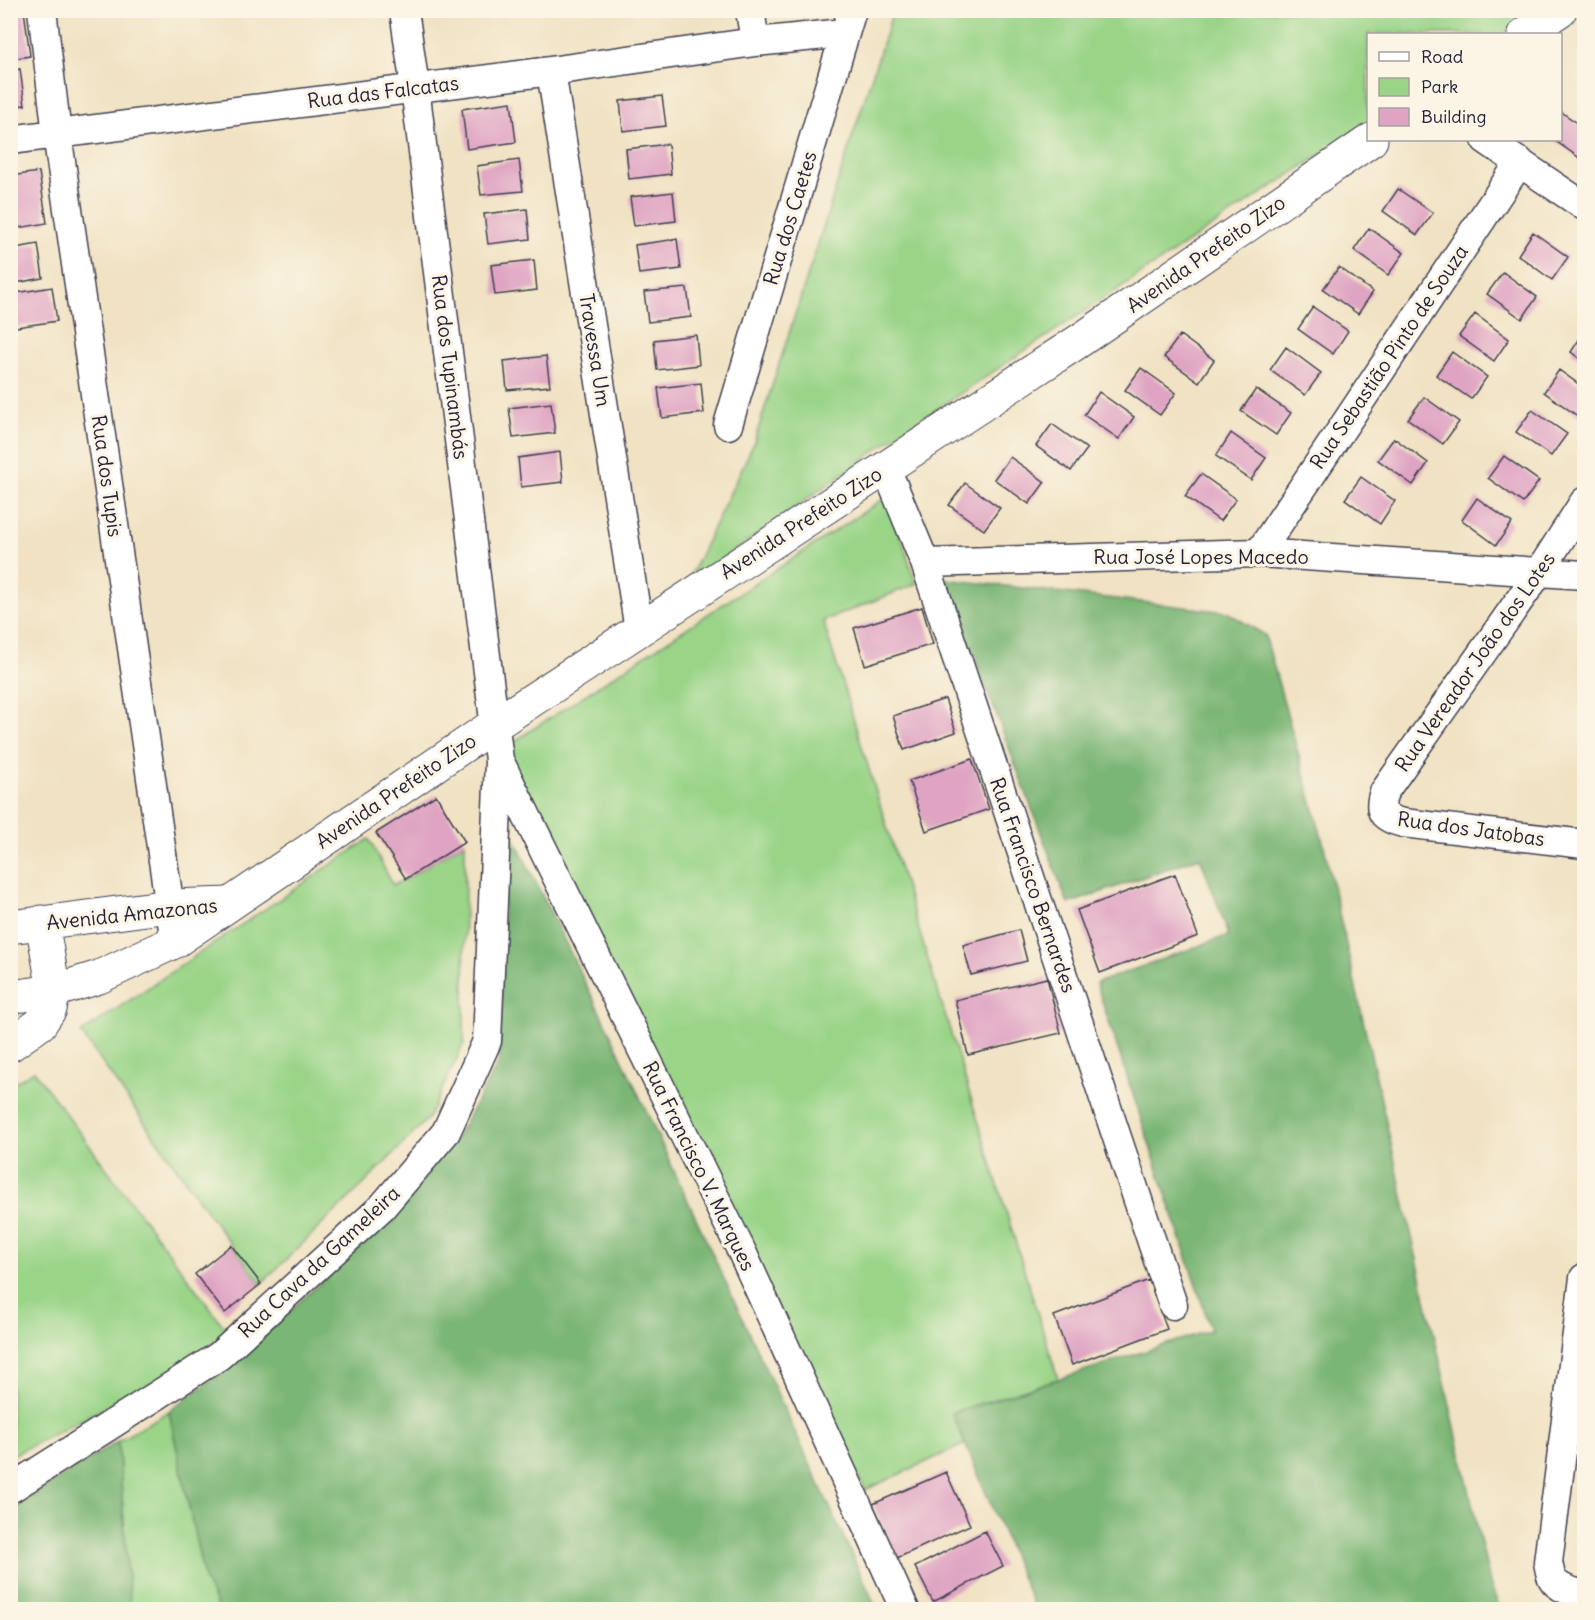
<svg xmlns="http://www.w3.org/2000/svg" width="1595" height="1620" font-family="Delius,sans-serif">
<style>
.green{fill:#99d487;stroke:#5e7b61;stroke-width:1.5}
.forest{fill:#7ab674;stroke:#4e6c58;stroke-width:1.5}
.building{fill:#dfa4c3}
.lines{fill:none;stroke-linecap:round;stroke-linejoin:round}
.minor-casing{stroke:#413f4f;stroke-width:31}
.tertiary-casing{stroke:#413f4f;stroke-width:35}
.secondary-casing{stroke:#413f4f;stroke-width:35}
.minor{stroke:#fff;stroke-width:28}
.tertiary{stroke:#fff;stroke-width:33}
.secondary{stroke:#fff;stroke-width:33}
.labels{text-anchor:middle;stroke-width:6;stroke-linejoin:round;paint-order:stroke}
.street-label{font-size:20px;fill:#22223b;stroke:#fcf5e5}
</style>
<rect width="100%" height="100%" fill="#fcf5e5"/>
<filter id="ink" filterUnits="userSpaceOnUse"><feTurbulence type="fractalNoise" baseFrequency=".0167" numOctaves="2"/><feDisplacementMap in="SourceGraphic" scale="12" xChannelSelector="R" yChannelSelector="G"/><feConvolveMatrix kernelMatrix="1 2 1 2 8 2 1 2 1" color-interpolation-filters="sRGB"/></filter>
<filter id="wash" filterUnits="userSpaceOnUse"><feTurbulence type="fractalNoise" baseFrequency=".008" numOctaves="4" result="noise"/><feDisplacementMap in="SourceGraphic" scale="24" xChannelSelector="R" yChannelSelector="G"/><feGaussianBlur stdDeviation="1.35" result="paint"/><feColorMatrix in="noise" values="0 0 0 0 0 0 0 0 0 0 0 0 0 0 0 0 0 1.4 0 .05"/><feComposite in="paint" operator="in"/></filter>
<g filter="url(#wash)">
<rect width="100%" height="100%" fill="#f0e2c3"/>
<!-- green -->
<path class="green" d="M893,11h645l-36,23h-134v89l-479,318 -203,144 67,-140z
M888,496l28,88 -93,37 235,758 -105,33 12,32 -100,46 -361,-742z
M369,839l24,46 13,-6 59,-37 -1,201 -35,74 -60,62 -108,105 -30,-39 -150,-212z
M34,1071l196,264 -80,50 -139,71v-371z
M169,1411l35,168 15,30h-91l2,-4 -12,-164z"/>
<!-- forest -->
<path class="forest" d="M945,579l282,33 38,23 58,207 167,741 10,26h-465l-83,-196 259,-83 -115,-347 133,-48 -29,-78 -132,47z
M506,822l106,215 265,572h-658l-15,-30 -35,-168 56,-41 166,-152 64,-78 44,-78z
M118,1441l12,164 -2,4h-117v-100z"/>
<g id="blocks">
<!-- building -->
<path class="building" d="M10,10h14l6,46 -20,3z
M20,69l5,36 -15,2v-36z
M662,96l4,30 -43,5 -3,-30z
M511,102l5,40 -49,7 -5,-40z
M1560,111l24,17v33l-30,-21h6z
M668,144l3,30 -42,5 -3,-30z
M519,160l4,31 -42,4 -4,-29z
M39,172l8,51 -28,5 -9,-52z
M1398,189l35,24 -16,22 -34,-24z
M673,192l3,29 -42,5 -4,-29z
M527,209l3,30 -42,5 -4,-30z
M1369,228l35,25 -16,22 -34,-25z
M1533,232l35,25 -16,23 -34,-25z
M677,239l4,30 -42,5 -4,-29z
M38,244l5,34 -33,6v-35z
M534,260l3,30 -42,5 -4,-30z
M1339,267l34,25 -15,22 -35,-25z
M1503,272l34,25 -15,22 -35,-25z
M52,287l5,34 -47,7v-34z
M687,288l4,29 -43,5 -4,-30z
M1313,307l35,24 -15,23 -35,-25z
M1475,314l34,25 -15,22 -35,-25z
M1584,332v30l-13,-10z
M696,335l3,30 -42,5 -3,-30z
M1180,335l34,25 -15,22 -35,-25z
M1286,347l35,26 -16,22 -35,-25z
M1452,352l35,25 -16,22 -35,-24z
M546,356l4,30 -43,4 -3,-29z
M1141,368l35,25 -16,22 -35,-25z
M1559,370l25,18v21l-5,8 -35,-25z
M701,383l3,30 -42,5 -4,-30z
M1256,389l35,24 -15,22 -35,-24z
M1099,392l35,25 -15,22 -35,-24z
M1424,397l35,25 -16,22 -35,-25z
M551,403l4,30 -42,5 -4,-30z
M1532,410l35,24 -16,22 -35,-24z
M1052,424l35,25 -16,22 -35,-25z
M1231,433l35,25 -15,22 -35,-24z
M1394,438l34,25 -15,22 -35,-25z
M560,452l3,30 -42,5 -3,-29z
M1504,456l35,25 -16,22 -35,-25z
M1010,457l35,25 -16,22 -35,-25z
M1201,474l35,25 -16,22 -35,-25z
M1361,477l34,24 -15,23 -35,-25z
M965,483l35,25 -16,22 -35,-25z
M1477,498l35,25 -16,22 -34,-25z
M922,607l11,37 -68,21 -11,-37z
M945,699l11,33 -52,18 -11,-34z
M972,759l17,50 -63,22 -17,-50z
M436,795l29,47 -59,37 -30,-46z
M1175,874l23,62 -98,37 -23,-63z
M1019,930l8,31 -56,14 -8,-30z
M1047,978l14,55 -93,22 -13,-55z
M231,1245l30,39 -36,29 -30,-39z
M1149,1280l18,49 -95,36 -18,-49z
M946,1472l24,53 -73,33 -24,-54z
M985,1531l18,35 -70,36 -18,-35z"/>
</g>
</g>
<g filter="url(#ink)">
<use href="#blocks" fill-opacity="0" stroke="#413f4f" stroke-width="1.5"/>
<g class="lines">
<!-- minor casing -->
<g class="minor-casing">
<path id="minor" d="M42,10l15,124 116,795
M404,10l11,78 84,672 243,492 163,358
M750,10l5,32
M551,71l88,559
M10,140l541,-69 204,-29 90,-9
M1486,140l98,66
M728,425l124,-415
M886,468l39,95 248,742
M1584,502l-44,69 -156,221c-7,20 -1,26 19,31l181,21
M1259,553l261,-391
M925,563l334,-10 325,22
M1584,1278l-36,284c1,5 2,12 4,16 5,10 22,15 32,16
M10,1489l209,-133 163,-149 64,-75 41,-91 12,-279"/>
</g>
<!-- tertiary casing -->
<g class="tertiary-casing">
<path id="tertiary" d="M10,997l44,-6"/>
</g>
<!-- secondary casing -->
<g class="secondary-casing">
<path id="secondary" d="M1525,34l35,-24
M10,927l160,-21 60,-2
M54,991l45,-14 75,-35 320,-217 588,-386 289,-199
M10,1045l30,-21 10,-15 4,-18 -12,-69"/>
</g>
<!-- minor -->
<use href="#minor" class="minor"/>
<!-- tertiary -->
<use href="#tertiary" class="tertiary"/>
<!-- secondary -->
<use href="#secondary" class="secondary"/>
</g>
</g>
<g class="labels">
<!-- street labels -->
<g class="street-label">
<text transform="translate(383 92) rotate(-7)" y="7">Rua das Falcatas</text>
<text transform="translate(790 218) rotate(-73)" y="7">Rua dos Caetes</text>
<text transform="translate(1206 254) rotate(-35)" y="7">Avenida Prefeito Zizo</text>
<text transform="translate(595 350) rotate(81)" y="7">Travessa Um</text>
<text transform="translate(1389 357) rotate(-56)" y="7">Rua Sebastião Pinto de Souza</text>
<text transform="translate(450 367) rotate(83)" y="7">Rua dos Tupinambás</text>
<text transform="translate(107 476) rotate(82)" y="7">Rua dos Tupis</text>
<text transform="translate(801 523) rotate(-33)" y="7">Avenida Prefeito Zizo</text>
<text x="1201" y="564">Rua José Lopes Macedo</text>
<text transform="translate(1475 662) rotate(-55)" y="7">Rua Vereador João dos Lotes</text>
<text transform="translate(396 791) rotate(-34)" y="7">Avenida Prefeito Zizo</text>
<text transform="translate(1471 829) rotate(8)" y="7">Rua dos Jatobas</text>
<text transform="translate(1033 885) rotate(71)" y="7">Rua Francisco Bernardes</text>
<text transform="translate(132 914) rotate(-6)" y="7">Avenida Amazonas</text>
<text transform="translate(699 1166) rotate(64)" y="7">Rua Francisco V. Marques</text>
<text transform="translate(319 1262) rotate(-43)" y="7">Rua Cava da Gameleira</text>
</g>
</g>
<!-- margin -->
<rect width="1595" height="1620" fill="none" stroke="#fcf5e5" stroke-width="36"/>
<!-- legend -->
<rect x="1367" y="33" width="195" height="108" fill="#fcf5e5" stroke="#a5a1a1" stroke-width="1.5"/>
<rect x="1379" y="52" width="30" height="9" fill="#ffffff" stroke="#a5a1a1" stroke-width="1.5"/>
<text x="1421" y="63" font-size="18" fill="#22223b">Road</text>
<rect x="1379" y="78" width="30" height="18" fill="#99d487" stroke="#a5a1a1" stroke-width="1.5"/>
<text x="1421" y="93" font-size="18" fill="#22223b">Park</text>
<rect x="1379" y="108" width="30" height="18" fill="#dfa4c3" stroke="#a5a1a1" stroke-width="1.5"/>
<text x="1421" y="123" font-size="18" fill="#22223b">Building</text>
</svg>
